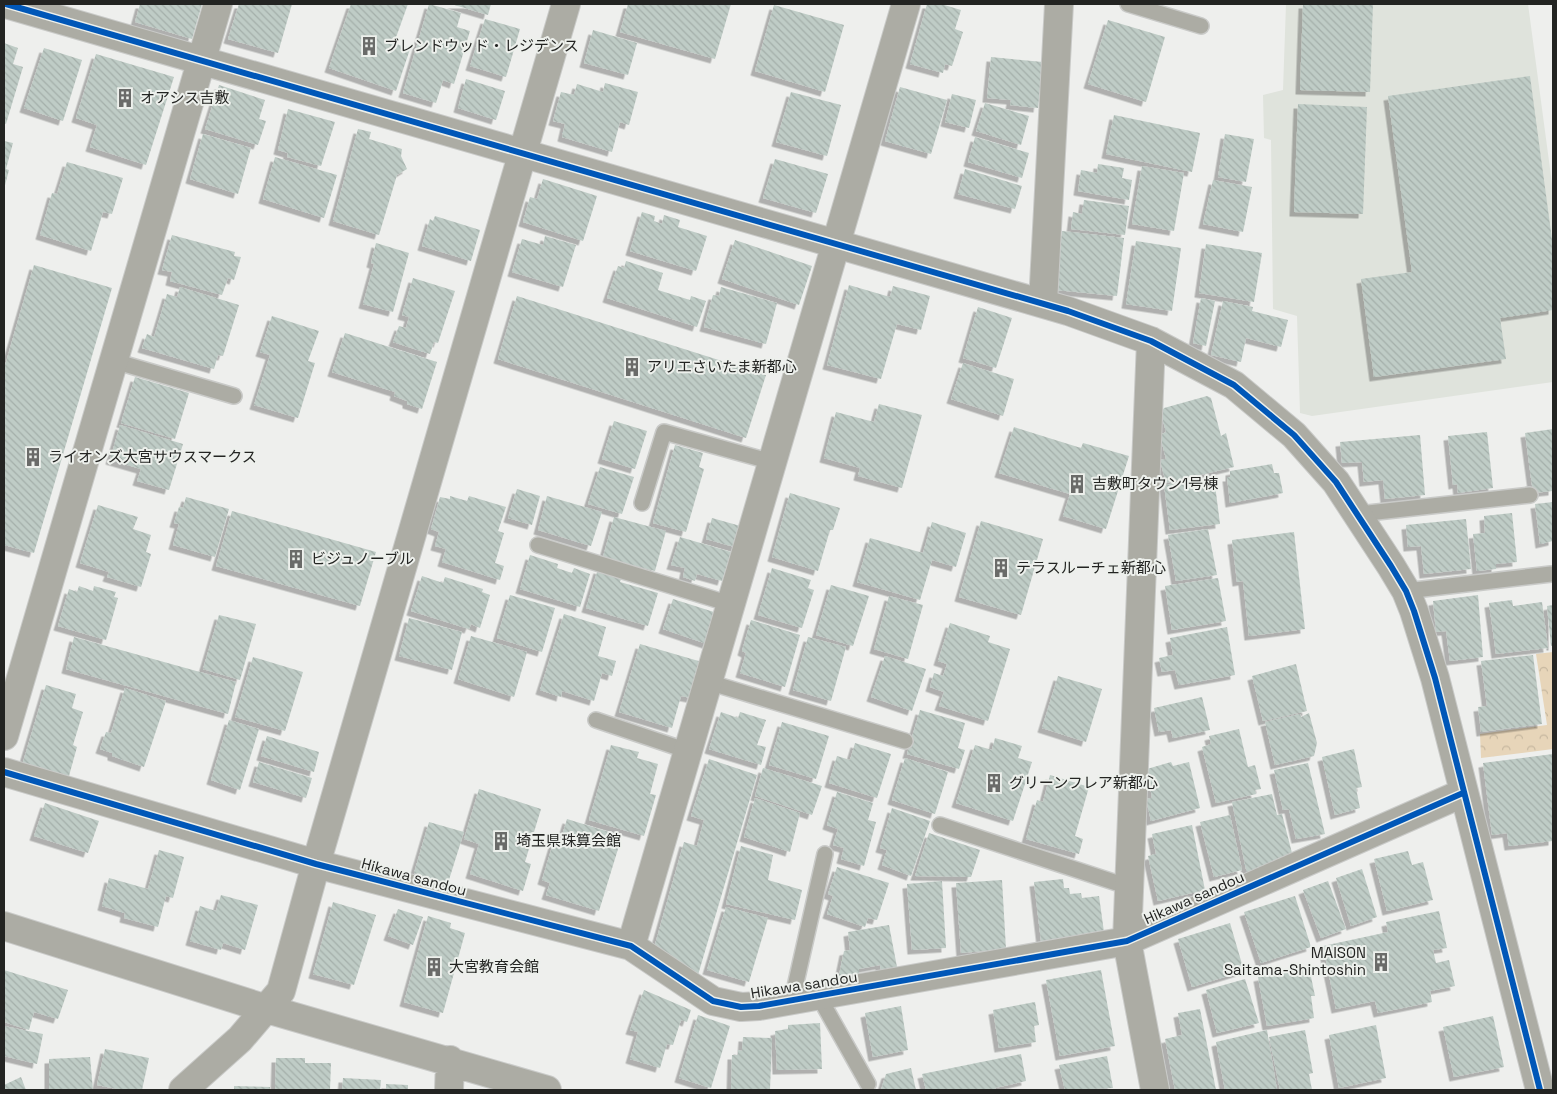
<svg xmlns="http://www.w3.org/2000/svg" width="1557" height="1094" font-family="'Space Grotesk','Noto Sans JP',sans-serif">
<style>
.built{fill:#dfe3dc}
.park{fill:url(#park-crowns)}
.building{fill:url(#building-back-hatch);filter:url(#shadow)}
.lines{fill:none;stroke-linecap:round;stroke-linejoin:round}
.lane-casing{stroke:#c9cac8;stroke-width:18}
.street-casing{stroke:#c9cac8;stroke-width:30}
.lane{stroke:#acaca4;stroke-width:15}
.street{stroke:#acaca4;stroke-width:28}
.cycleway-casing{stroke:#edf0ec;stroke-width:9}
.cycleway{stroke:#0057b8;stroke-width:6}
.labels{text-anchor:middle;stroke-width:4;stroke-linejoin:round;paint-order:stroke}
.poi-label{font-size:15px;fill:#232422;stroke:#edf0ec;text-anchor:start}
.street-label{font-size:15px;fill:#232422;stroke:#edf0ec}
</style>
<defs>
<pattern id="park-crowns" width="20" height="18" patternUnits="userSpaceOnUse" patternTransform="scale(1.25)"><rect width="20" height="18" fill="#e7d5b9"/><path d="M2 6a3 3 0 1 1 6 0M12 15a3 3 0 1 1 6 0" fill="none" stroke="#c6b79f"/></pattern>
<pattern id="building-back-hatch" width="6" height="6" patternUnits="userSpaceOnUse" patternTransform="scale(1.25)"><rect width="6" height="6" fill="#bfccc6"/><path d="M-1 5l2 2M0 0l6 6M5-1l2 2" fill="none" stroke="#a4afaa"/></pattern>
<filter id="shadow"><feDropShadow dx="-4.5" dy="4.5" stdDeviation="0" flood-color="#0004"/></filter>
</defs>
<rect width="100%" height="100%" fill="#eeefed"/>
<!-- built -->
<path class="built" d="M1286,4h242l25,187v191l-241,34 -12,-3 -3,-97 -24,-7 -2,-169 -7,-2 -1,-43 20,-5z"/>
<!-- park -->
<path class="park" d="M1553,652v97l-72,9 -1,-24 67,-9 -11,-71z"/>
<!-- building -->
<path class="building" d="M140,4h62l-10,35 -57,-17z
M239,4h53l-14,49 -50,-14z
M351,4h57l-14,39 16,6 -14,42 -67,-23z
M429,4l32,9 -4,14 13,4 -16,53 -11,-4 -7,23 -33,-10z
M451,4h40l-3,11z
M628,4h103l-16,55 -95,-27z
M927,4h14l20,6 -6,19 8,3 -11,34 -7,-2 -2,9 -33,-9z
M1303,4h70l-3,88 -70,-2z
M774,5l70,20 -19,67 -70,-21z
M485,19l35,10 -14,48 -36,-11z
M1108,20l57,17 -19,65 -58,-18z
M593,30l44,13 -9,32 -44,-12z
M4,43l14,5 -5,16 10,3 -17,57 -2,-1z
M44,48l38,12 -19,61 -39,-13z
M96,54l78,23 -28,88 -56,-18 7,-22 -21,-7z
M991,57l52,5 -5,46 -28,-3 1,-5 -24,-2z
M1530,76l23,171v63l-53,8 6,41 -132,18 -13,-98 51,-7 -24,-176z
M466,79l39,12 -9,29 -38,-12z
M605,83l33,9 -9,33 -9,-3 -8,30 -50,-15 3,-13 -12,-3 8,-29 13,3 3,-11 26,8z
M219,85l46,15 -6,19 7,2 -8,24 -53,-16z
M900,87l47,13 -16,54 -46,-13z
M791,92l50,13 -14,51 -51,-14z
M952,94l24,6 -7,28 -24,-6z
M985,103l44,13 -8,29 -45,-14z
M1298,104l69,3 -4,107 -69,-2z
M288,109l47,13 -14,44 -34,-9 1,-4 -10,-3z
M1114,115l86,18 -8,39 -86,-18z
M358,129l13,3 -2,7 33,10 -1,7 6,13 -10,6 -18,60 -46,-14z
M203,134l48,14 -13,46 -48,-15z
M1225,134l29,5 -8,43 -28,-5z
M975,137l54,16 -7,25 -54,-16z
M4,141l9,2 -7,26 3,1 -5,19z
M275,157l62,18 -13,43 -61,-19z
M775,159l53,15 -12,39 -53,-15z
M67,162l56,16 -11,36 -9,-2 -12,39 -51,-16 12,-42 5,1z
M1098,164l26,4 -2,10 10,2 -3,20 -51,-9 3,-21 16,3z
M1142,166l42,7 -10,58 -42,-7z
M965,169l57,17 -7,23 -57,-15z
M543,179l54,17 -14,45 -60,-19 7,-25 7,2z
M1213,180l39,7 -9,45 -40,-8z
M1084,200l45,6 -4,29 -54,-6 2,-17 9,2z
M642,212l13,4 -1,5 8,3 2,-9 16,5 -2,7 29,9 -11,35 -66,-20z
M435,216l45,14 -9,31 -49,-15 8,-27 3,2z
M1062,231l62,7 -7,58 -61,-6z
M172,235l63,17 -1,4 7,1 -7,23 -6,-2 -6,17 -52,-14 2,-9 -10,-2z
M545,236l31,9 -13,42 -51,-15 10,-33 21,6z
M735,240l77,26 -13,39 -77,-26z
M1136,241l45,7 -9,63 -46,-7z
M376,243l33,10 -16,59 -30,-8 11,-40 -3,-1z
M1206,244l56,9 -8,49 -55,-9z
M626,261l37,12 -5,17 32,10 1,-4 15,5 -9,26 -90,-29 11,-32 6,2z
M34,265l78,23 -78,265 -30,-8v-176z
M413,278l42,13 -17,52 -4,-1 -4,12 -37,-12 6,-16 7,2 3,-11 -7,-2z
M849,285l41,12 3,-11 37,10 -9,34 -24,-6 -16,55 -54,-14z
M180,287l59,18 -16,51 -5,-1 -4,14 -72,-21 5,-14 7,3 13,-43 10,3z
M721,287l56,16 -11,41 -62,-17 9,-32 6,1z
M517,296l249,79 -20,63 -248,-79z
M1201,298l14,3 -9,45 -13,-3z
M1223,301l30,6 -1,4 36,9 -7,27 -35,-9 -5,24 -30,-7z
M978,307l34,11 -16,50 -33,-10z
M272,316l47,15 -11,30 7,2 -17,55 -44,-13 16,-50 -10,-3z
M345,333l92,29 -15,47 -15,-5v-3l-13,-5 1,-4 -63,-20z
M963,363l51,16 -11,37 -52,-17z
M135,377l54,16 -14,46 -54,-16z
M1207,396l4,2 10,38 5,-3 8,34 -68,16 -6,-23 6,-1 -6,-24 6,-3 -5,-19 3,-5z
M879,404l43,11 -20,73 -44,-12 2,-8 -36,-10 12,-46 38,10z
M614,421l33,10 -12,38 -33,-10z
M120,425l63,19 -14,46 -32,-9 4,-12 -31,-9z
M1014,427l67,21 2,-5 46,13 -23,73 -43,-13 7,-22 -71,-21z
M1553,429v62l-20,2 -8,-60z
M1487,432l6,56 -35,5 -1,-9 -4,1 -5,-49z
M1420,435l5,60 -40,4 -2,-19 -19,2 -2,-20 -20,1 -2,-21z
M675,445l28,8 -4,14 5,2 -18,63 -33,-9z
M1272,464l2,9h5l4,20 -53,10 -3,-26h3v-6z
M600,467l34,10 -12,37 -34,-10z
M1214,477l6,47 -50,6 -6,-45z
M517,489l23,7 -8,29 -24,-7z
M790,493l50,15 -7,22h-3l-12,41 -46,-14z
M450,496l17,5 2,-5 37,11 -8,24 6,2 -9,30 9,3 -4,14 -58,-18 4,-13 -11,-3 4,-14 -8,-3 9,-32 10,2z
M547,496l55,16 -11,34 -53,-16z
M186,497l43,12 -14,48 -42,-12 6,-21 -5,-1 5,-16 4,1z
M1553,502v39l-13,3 -5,-40z
M98,505l40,12 -5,12 18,6 -5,17 5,2 -10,33 -34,-10 2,-5 -29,-9z
M232,511l144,41 -16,54 -144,-40z
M1512,513l5,49 -21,2v5l-19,2 -4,-37 12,-1 -1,-17z
M614,517l52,14 -11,40 -52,-14z
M712,518l32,9 -6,21 -32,-9z
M1466,519l5,50 -47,5 -3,-28 -13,1 -2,-22z
M981,521l62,18 -22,76 -62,-18z
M932,522l34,11 -10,34 -24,-7 -12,40 -63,-18 13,-44 53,15z
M1208,529l9,46 -41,6 -8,-46z
M1294,532l11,97 -56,7 -6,-55 -6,1 -5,-42z
M680,537l51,15 -9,29 -25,-7 -2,7 -12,-4 2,-9 -14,-3z
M530,555l28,9 -1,4 15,5 2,-5 16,6 -10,33 -60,-18z
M772,568l39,12 -3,8 6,2 -12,38 -44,-13z
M598,569l24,7 -2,6 38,11 -10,33 -62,-18z
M422,576l21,7 2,-6 38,12 -1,3 8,3 -10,33 -9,-4 -2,5 -58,-18z
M1218,578l8,43 -54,9 -7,-44z
M831,585l38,11 -16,50 -37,-11z
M79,586l14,5 1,-5 22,6 -2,5 4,1 -12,42 -48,-14 11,-37 8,3z
M510,595l45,13 -13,44 -45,-14z
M1478,595l5,62 -33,4 -4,-30 -10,1 -3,-31z
M889,596l34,9 -15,54 -34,-10z
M673,599l44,14 -10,31 -44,-15z
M1512,600l1,6 29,-4 6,46 -52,6 -7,-51z
M1553,605v41h-2l-4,-40z
M564,614l42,13 -8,29 18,5 -4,15 -10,-3 -8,28 -32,-10 -1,6 -21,-7z
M219,615l37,9 -16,56 -37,-11z
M409,618l53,14 -10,38 -53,-14z
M751,620l49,15 -15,52 -45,-14 6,-20 -4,-2z
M950,623l40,13 -2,6 22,7 -22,72 -49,-15 5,-14 -14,-5 4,-14 9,3 4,-12 -9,-3z
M1227,627l8,48 -56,10 -4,-15 -13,2 -3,-14 14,-3 -3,-17z
M471,636l56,16 -13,45 -56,-18z
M74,637l162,45 -8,32 -162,-45z
M808,637l38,10 -15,54 -38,-11z
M640,644l62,18 -11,36 -10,-2 -9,32 -53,-16z
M1533,655l9,69 -61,8 -3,-25 9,-1 -6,-45z
M885,656l41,13 -14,42 -41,-14z
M253,657l50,15 -18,59 -50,-14z
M1296,664l11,47 -44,10 -11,-45z
M1058,676l44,13 -16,53 -44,-14z
M46,685l30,9 -4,14 11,4 -10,33 4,2 -8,29 -46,-14z
M125,688l41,13 -22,66 -32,-11v-3l-12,-4 6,-17 5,1z
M1202,697l8,33 -37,8 -2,-8 -12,2 -5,-24z
M920,710l45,13 -7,25 7,2 -6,19 -52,-15z
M721,712l17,6 2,-6 26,8 -9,25 9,2 -5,18 -52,-16z
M1309,713l8,30 -3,13 -39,9 -10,-43 35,-8 1,3z
M229,720l30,9 -19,61 -29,-10z
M782,722l47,14 -13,43 -47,-14z
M1239,729l9,38 7,-2 6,24 -6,1 1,4 -40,9 -14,-56 9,-3 -2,-8z
M267,736l52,16 -5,20 -53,-16z
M995,738l27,8 -4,12 14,4 -19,59 -57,-18 19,-58 17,5z
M855,743l36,11 -14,44 -48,-15 8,-27 13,4z
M611,745l28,7 -2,6 21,6 -8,30 6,1 -12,41 -55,-16z
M1354,749l8,38 -6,1 4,20 -25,7 -13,-58z
M1553,754v87l-44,5 -2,-13 -15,2 -9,-72z
M905,758l43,14 -13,42 -43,-14z
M709,759l48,16 -59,200 -44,-27 30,-106 13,4 7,-26 -13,-4z
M259,762l53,16 -6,20 -53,-16z
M1171,762l2,4 16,-4 11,46 -49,13 -5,-22 6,-1 -5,-29z
M1308,763l17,71 -29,5 -7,-30 -6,1 -9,-40z
M763,768l59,18 -10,29 -57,-19z
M1050,775l39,12 -14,49 8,3 -4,15 -53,-15 11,-39 6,2z
M479,789l62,20 -16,53 6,2 -8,27 -53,-17 9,-30 -15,-5z
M837,792l36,11 -5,17 8,2 -12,44 -23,-7 3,-11 -11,-3 5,-16 -11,-4z
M1272,794l5,21 5,-1 11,43 -46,17 -15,-72z
M755,798l45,15 -10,39 -46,-15z
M45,803l54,18 -11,32 -54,-17z
M892,808l38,13 -19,55 -29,-11 5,-15 -7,-2z
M1230,815l12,55 -28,7 -14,-55z
M567,819l55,17 -23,75 -53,-16 4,-12 -8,-3 13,-43 6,2z
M429,822l35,10 -16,51 -34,-10z
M1192,825l13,65 -47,11 -10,-45 8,-2 -4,-20z
M929,833l51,17 -9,27 -56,-1z
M741,846l32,9 -5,25 34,10 -7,30 -69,-16z
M159,850l25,7 -11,41 -7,-2 -8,31 -34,-9 1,-5 -23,-7 7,-28 39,11z
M1408,851l4,14 11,-3 10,38 -46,11 -13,-52z
M837,867l52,16 -12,37 -9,-2 -3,9 -38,-13 6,-18 -5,-2z
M1362,869l15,48 -26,9 -15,-48z
M1063,879l1,9h5l1,6 11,-1 1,5 17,-2 5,36 -63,9 -7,-59z
M1002,880l4,69 -45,4 -5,-70z
M942,881l4,67 -34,2 -5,-66z
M1328,881l18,48 -25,9 -18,-48z
M221,895l37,10 -13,45 -22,-7 -2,7 -31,-9 10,-35 16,5z
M1295,896l16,51 -50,16 -17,-51z
M333,902l43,13 -22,70 -41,-11z
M726,907l42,11 -19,64 -42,-12z
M398,909l25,8 -10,28 -25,-9z
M1439,911l8,37 -14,2 3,13 13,-3 6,26 -25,5 2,11 -54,11 -3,-12 -39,8 -13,-63 65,-14 -2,-10z
M428,916l23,7 -1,5 15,5 -22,80 -39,-11z
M1230,923l14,48 -52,16 -14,-48z
M889,925l8,42 -16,4 -1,-6 -21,4v9l-21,2 6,-29 6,-1 -2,-18z
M1309,967l6,29h-4l3,22 -47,8 -9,-49z
M4,970l64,20 -10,29 -24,-7 -5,18 -25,-8z
M1101,970l14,76 -55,10 -14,-76z
M1245,979l14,44 -42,10 -11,-43z
M644,990l47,20 -4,12 -6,-2 -8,25 -6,-1 -7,24 -30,-9 8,-27 -8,-2z
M1035,1002l4,23 -5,1 2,16 -37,6 -6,-38z
M901,1006l7,44 -35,7 -8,-44z
M1200,1009l16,81h-41l-10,-51 17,-4 -4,-22z
M698,1015l32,11 -19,62 -32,-10z
M1493,1016l11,51 -50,10 -11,-50z
M820,1023l2,46 -45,1 -2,-39 13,-2v-4z
M1376,1025l10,53 -47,10 -10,-53z
M4,1026l39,8 -6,30 -33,-8z
M1267,1030l10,60h-52l-9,-48z
M1305,1030l8,43 -4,1 3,16h-32l-11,-53z
M743,1037l29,1 -2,52h-39l1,-35h6v-5l4,1z
M105,1049l44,9 -7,32h-20l-25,-5z
M1021,1054l5,27 -31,7 1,2h-70l-4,-16z
M1107,1056l6,32 -48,2 -6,-25z
M90,1057l3,33h-44v-31z
M276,1058h29v5h26l-1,27h-55z
M911,1068l5,22h-35l5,-16z
M21,1077l5,13h-22v-5z
M343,1078l38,2 -1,10h-38z
M386,1084l22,1v5h-22z
M234,1086l36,1v3h-36z"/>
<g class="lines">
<!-- lane casing -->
<g class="lane-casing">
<path id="lane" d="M1128,4l73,22
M114,361l120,35
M642,503l22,-71 108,30
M1359,514l171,-19
M538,545l192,59
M1406,591l145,-17
M708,682l197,59
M596,720l92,31
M940,825l189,62
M818,995l50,89
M792,1000l33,-146"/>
</g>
<!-- street casing -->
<g class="street-casing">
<path id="street" d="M6,4l1062,307 83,30 83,44 60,50 42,47 55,84 15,25 8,20 21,67 105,412
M1043,303l16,-299
M1151,341l-24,600 28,149
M4,736l214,-732
M4,772l312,92 315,82 82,55 28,6 18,-1 368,-65 336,-148
M4,926l263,83 280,81
M631,946l275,-942
M183,1090l57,-51 41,-48 35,-127 250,-860
M449,1090l1,-30"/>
</g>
<!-- lane -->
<use href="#lane" class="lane"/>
<!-- street -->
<use href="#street" class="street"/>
<!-- cycleway casing -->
<g class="cycleway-casing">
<path id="cycleway" d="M6,4l1062,307 83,30 83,44 60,50 42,47 55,84 15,25 8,20 21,67 105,412
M4,772l312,92 315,82 82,55 28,6 18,-1 368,-65 336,-148"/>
</g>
<!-- cycleway -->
<use href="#cycleway" class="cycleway"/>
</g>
<!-- icons -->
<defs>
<g id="building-bare" transform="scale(1.5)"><path d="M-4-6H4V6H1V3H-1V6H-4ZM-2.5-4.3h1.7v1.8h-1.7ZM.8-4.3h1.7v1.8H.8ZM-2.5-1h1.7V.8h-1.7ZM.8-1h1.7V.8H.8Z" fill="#6a6b69" stroke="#edf0ec" stroke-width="2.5" paint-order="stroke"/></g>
</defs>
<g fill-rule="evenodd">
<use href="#building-bare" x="369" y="46"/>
<use href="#building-bare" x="125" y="98"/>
<use href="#building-bare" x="632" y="367"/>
<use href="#building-bare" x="33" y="457"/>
<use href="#building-bare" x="1077" y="484"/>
<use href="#building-bare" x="296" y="559"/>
<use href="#building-bare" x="1001" y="568"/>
<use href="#building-bare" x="994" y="783"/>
<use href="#building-bare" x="501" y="841"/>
<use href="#building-bare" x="1381" y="962"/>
<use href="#building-bare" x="434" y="967"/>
</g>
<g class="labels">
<!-- poi labels -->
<g class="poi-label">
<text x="384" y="51">ブレンドウッド・レジデンス</text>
<text x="140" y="103">オアシス吉敷</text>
<text x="647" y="372">アリエさいたま新都心</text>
<text x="48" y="462">ライオンズ大宮サウスマークス</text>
<text x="1092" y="489">吉敷町タウン1号棟</text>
<text x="311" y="564">ビジュノーブル</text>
<text x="1016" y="573">テラスルーチェ新都心</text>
<text x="1009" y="788">グリーンフレア新都心</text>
<text x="516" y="846">埼玉県珠算会館</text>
<text x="1366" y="958" text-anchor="end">MAISON<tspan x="1366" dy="17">Saitama-Shintoshin</tspan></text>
<text x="449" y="972">大宮教育会館</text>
</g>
<!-- street labels -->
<g class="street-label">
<text transform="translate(414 877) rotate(15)" y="5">Hikawa sandou</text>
<text transform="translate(1194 898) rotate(-24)" y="5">Hikawa sandou</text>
<text transform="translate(804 985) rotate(-9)" y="5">Hikawa sandou</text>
</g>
</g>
<!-- border -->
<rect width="1557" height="1094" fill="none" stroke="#232422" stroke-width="10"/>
</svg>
